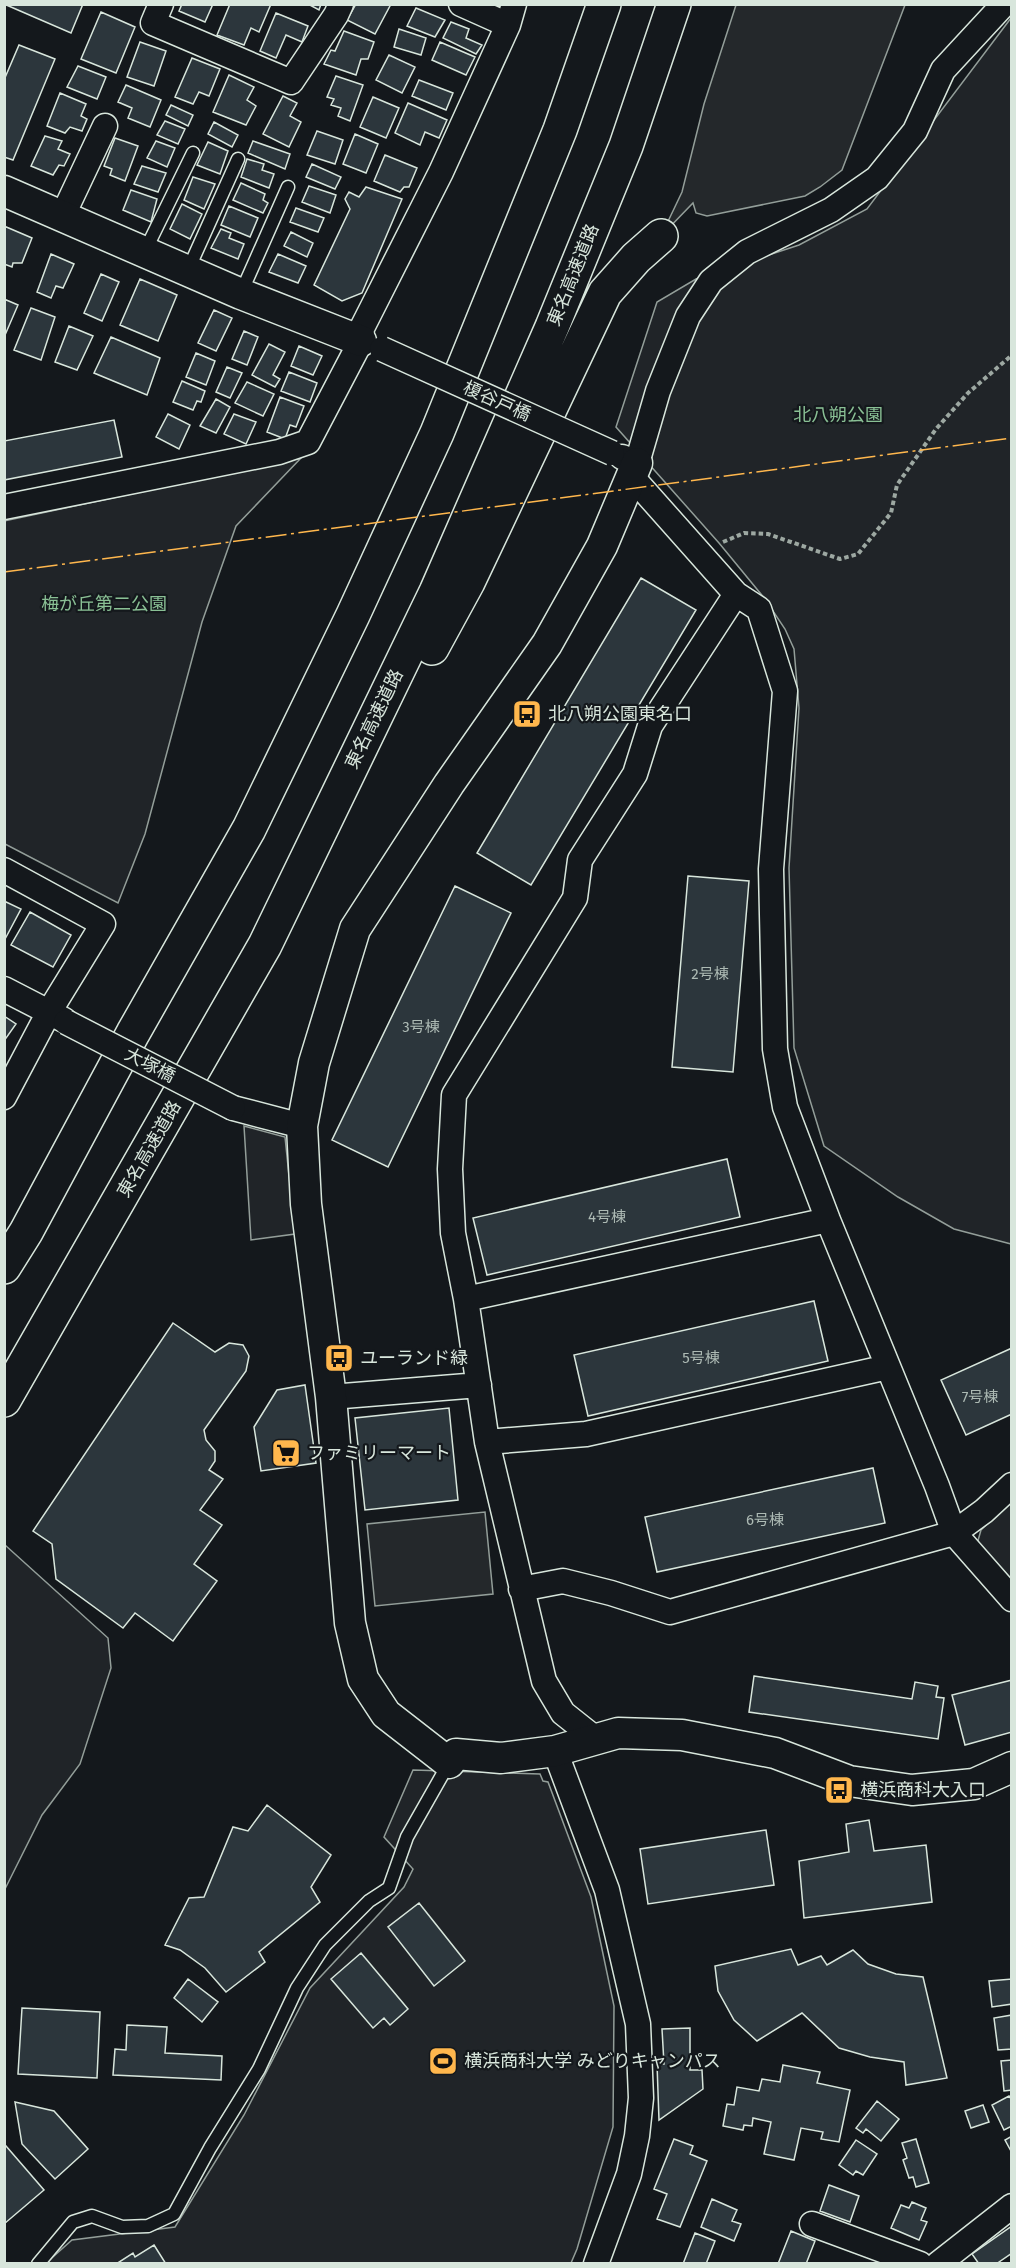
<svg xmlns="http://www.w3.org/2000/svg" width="1016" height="2268" font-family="'Fira Sans','Noto Sans JP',sans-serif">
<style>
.green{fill:#202428;stroke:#939e99;stroke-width:1.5}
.parking{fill:#24282b;stroke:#939e99;stroke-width:1.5}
.building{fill:#2c363c;stroke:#d8e6dc;stroke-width:1.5}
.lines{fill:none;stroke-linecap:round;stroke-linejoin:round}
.service-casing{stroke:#d8e6dc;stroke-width:15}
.minor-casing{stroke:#d8e6dc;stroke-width:27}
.tertiary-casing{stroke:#d8e6dc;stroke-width:33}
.motorway-casing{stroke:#d8e6dc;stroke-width:36}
.path{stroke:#9da8a2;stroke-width:4;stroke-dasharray:4.5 3;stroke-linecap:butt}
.service{stroke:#14181c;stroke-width:12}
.minor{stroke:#14181c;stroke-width:24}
.tertiary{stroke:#14181c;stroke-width:30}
.motorway{stroke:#14181c;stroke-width:33}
.minor-bridge-casing{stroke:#d8e6dc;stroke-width:27;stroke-linecap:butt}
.minor-bridge{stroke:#14181c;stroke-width:24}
.power{stroke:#ffb74d;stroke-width:1.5;stroke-dasharray:21 4.5 3 4.5;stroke-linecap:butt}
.labels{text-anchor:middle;stroke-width:4.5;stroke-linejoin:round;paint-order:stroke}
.number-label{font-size:15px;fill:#adbab4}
.street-label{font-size:18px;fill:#d8e6dc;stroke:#14181c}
.park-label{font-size:18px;fill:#8ac095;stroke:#14181c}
.poi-label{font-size:18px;fill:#d8e6dc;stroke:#14181c;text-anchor:start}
</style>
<rect width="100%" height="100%" fill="#14181c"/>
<!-- green -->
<path class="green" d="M1011,18v1226l-57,-15 -56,-32 -74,-51 -30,-98 -5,-180 10,-160 -5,-59 -9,-20 -20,-30 -46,-56 -103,-116 41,-125 39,-23 103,-34 68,-36z
M301,458l-65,68 -34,96 -57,212 -27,69 -113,-59 -1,-323z
M244,1126l41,11 10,97 -44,6z
M1011,1501v82l-34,-39 4,-14z
M5,1545l103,93 3,30 -31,96 -38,51 -37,74z
M413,1770l127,4 3,7 5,1 43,115 23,109 -1,121 -36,122 -6,14 -526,1 27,-24 103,-13 69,-112 66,-127 94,-101 9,-18 -29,-32z"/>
<!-- parking -->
<path class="parking" d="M736,5h169l-63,165 -22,17 -15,9 -98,20 -11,-3 -3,-10 -32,33 21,-44 22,-88z
M485,1512l8,82 -118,12 -8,-82z"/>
<!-- building -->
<path class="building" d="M4,4h79l-12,29z
M182,4h31l-8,18 -26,-11z
M230,4h41l-12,28 -8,-4 -7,17 -27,-10z
M308,4h13l-2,6z
M356,4h35l-16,30 -28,-14z
M416,8l29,12 -10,17 -28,-11z
M101,12l34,15 -19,46 -35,-14z
M276,13l32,13 -6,16 -16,-7 -10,23 -16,-7z
M451,22l18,7 -3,9 16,7 -6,9 -33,-16z
M399,29l27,9 -5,17 -27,-8z
M344,31l30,11 -6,17h-7l-5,16 -32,-11 7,-14 4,1z
M140,42l26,9 -12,35 -27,-9z
M440,42l35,15 -9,18 -34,-15z
M19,45l36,14 -42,101 -9,-3v-77z
M389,55l26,12 -13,26 -26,-13z
M192,58l28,11 -11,27 -10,-4 -6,12 -18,-7z
M78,66l28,11 -9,22 -30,-12z
M229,75l25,12 -7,13 9,6 -10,19 -33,-13z
M336,76l27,9 -13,36 -12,-5 3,-8 -10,-3 3,-6 -7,-2z
M419,80l34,13 -7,17 -34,-14z
M126,85l35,15 -11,27 -22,-9 4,-10 -14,-6z
M60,93l26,11 -5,12 6,3 -5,12 -12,-4 -5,6 -18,-7z
M283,96l14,7 -7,13 11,6 -12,25 -26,-13z
M373,97l26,11 -13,30 -26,-11z
M408,103l39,17 -8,18 -14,-6 -5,13 -25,-12z
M171,105l22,10 -5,11 -22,-11z
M165,121l20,8 -7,15 -21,-9z
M214,122l24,13 -6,12 -24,-13z
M317,131l26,9 -8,24 -28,-9z
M355,134l23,10 -12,29 -23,-9z
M45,136l17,5 -4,8 12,5 -6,12 -5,-1 -6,10 -22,-9z
M115,138l23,8 -13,35 -15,-6 2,-6 -8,-3z
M156,141l19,7 -8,19 -20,-9z
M253,141l37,13 -5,15 -37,-16z
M208,142l20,9 -8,23 -23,-9z
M385,155l32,13 -8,19h-5l-4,5 -26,-11z
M247,159l17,5 -2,6 12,4 -5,14 -28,-11z
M312,164l29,13 -6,12 -29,-12z
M142,166l24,7 -8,19 -24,-8z
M193,177l22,7 -11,25 -20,-9z
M241,183l24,11 -2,6 5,3 -5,10 -30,-13z
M309,186l27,9 -6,18 -28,-11z
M366,187l36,12 -40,94 -20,8 -28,-16 36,-76 -5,-10 4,-7 10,5z
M131,190l26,9 -6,23 -28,-12z
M182,204l20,10 -12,25 -20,-10z
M229,206l29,12 -8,19 -29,-12z
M296,208l28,10 -6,14 -28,-10z
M4,226l28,12 -10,25h-9l-1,4 -8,-3z
M221,229l10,4 -2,5 15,6 -6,15 -27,-11z
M291,232l22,11 -6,14 -23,-11z
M51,254l23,10 -11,24 -7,-2 -5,12 -14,-6z
M278,254l28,12 -8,17 -29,-11z
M101,274l18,8 -17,39 -18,-8z
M140,279l37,16 -19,46 -38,-16z
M4,299l14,6 -13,30h-1z
M31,308l24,9 -14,43 -27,-10z
M214,310l18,8 -16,33 -18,-8z
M69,326l24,10 -16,34 -22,-8z
M244,331l14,6 -11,28 -15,-6z
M111,337l49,21 -13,37 -53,-22z
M269,344l16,8 -12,23 7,4 -5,8 -23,-12z
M299,346l23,10 -9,19 -22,-9z
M196,353l19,8 -9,24 -20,-8z
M227,367l15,6 -12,25 -14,-6z
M289,372l28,11 -7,19 -29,-11z
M182,381l23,10 -4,11 -4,-1 -4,9 -20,-8z
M247,382l27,12 -11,22 -28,-13z
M280,397l24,9 -8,21 -6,-2 -5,14 -18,-7z
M216,399l14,8 -14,26 -16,-7z
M168,414l22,11 -11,24 -23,-12z
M234,414l22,8 -10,22 -22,-10z
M114,420l8,37 -118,23v-39z
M641,578l55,32 -165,275 -54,-32z
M688,876l61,5 -16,191 -61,-5z
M455,886l56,27 -123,254 -56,-27z
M4,901l17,8 -17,32z
M30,912l41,23 -18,32 -42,-22z
M4,1016l12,8 -12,17z
M727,1159l13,58 -253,58 -14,-57z
M814,1301l14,60 -240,55 -14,-61z
M173,1323l42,29 14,-9 14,2 6,11 -3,15 -42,59 2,10 9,11v10l-6,9 14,9 -23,31 22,15 -28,39 23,17 -44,60 -38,-28 -12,15 -67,-49 -4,-35 -19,-13z
M1012,1348v66l-46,21 -25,-55z
M305,1385l11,78 -55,8 -7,-44 23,-37z
M449,1408l9,92 -93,10 -10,-92z
M873,1468l12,55 -228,49 -12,-55z
M754,1676l158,23 3,-17 23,4 -2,11 8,1 -6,41 -189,-27z
M1012,1680v52l-47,13 -13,-50z
M267,1805l64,50 -20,32 9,15 -61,50 6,10 -39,30 -21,-24 -25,-18 -15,-5 24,-47 15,-1 29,-70 15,4z
M869,1820l5,31 52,-6 6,57 -128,16 -5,-57 50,-9 -3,-28z
M766,1830l8,55 -126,19 -8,-55z
M419,1903l46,58 -31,25 -46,-59z
M791,1949l7,16 23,-9 6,9 26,-15 15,14 28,10 27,3 24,101 -41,7 -2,-23 -34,-5 -31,-9 -37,-35 -45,28 -23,-21 -16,-29 -3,-25z
M361,1953l47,56 -18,16 -6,-7 -11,10 -42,-49z
M188,1979l30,23 -16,20 -28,-24z
M1012,1979v25l-20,3 -3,-26z
M22,2008l78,4 -3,66 -79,-4z
M1012,2015v34l-14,1 -4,-32z
M127,2025l40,2 -2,26 57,3 -1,24 -108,-5 2,-26 11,1z
M690,2028v42h12l1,19 -44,31 -2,-56h7l-2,-35z
M1012,2060v30l-8,1 -3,-30z
M783,2065l37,7 -3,11 33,7 -11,52 -18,-3 2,-7 -22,-4 -7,32 -30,-6 7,-32 -18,-4 -1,8 -8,-1 -1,5 -20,-4 4,-22 7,1 3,-18 22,4 3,-12 18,3z
M1009,2096l3,4v26l-8,4 -12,-25z
M877,2101l22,18 -18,22 -15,-12 -3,4 -7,-5z
M15,2102l39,9 34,38 -33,30 -33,-35z
M983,2105l6,17 -18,6 -6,-17z
M1012,2136v17l-7,-13z
M674,2139l19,7 -3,8 17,7 -27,66 -23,-8 10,-25 -13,-5z
M916,2139l13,44 -13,4 -3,-10 -4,1 -6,-18 4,-2 -5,-15z
M856,2140l21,14 -14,21 -7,-4 -3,4 -14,-10z
M6,2146l38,44 -40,34v-77z
M829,2185l30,11 -9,26 -30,-11z
M712,2199l25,11 -5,11 9,3 -7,17 -33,-14z
M912,2202l14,6 -5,12 6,2 -8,18 -28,-12 10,-23 8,3z
M1012,2226v27l-16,11h-17l-7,-10z
M791,2231l24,10 -9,23h-28z
M695,2233l20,8 -9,23h-23z
M154,2245l12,19h-50l17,-11 2,4z"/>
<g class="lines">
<!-- service casing -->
<g class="service-casing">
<path id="service" d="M145,251l48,-98
M188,270l50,-111
M241,293l47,-106
M38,2264l35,-42 19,-6 30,11 26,-1 26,-12 36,-66 49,-79 38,-81 28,-43 44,-44 20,-13 18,-51 42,-74"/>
</g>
<!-- minor casing -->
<g class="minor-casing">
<path id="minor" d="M161,4l-8,19 138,59 45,-67 5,-11
M461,4l47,21
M62,217l43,-91
M622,457l15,6 21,-72 30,-75 23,-35 36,-29 84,-42 46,-32 38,-47 28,-61 61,-66
M4,507l275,-55 29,-10 53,-101 1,-13 79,-156 67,-147 6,-21
M736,594l23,15 26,82 -14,178 4,180 10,58 43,113 109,266 17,47 58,66
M4,870l99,54 -54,88 -45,85
M4,989l60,31
M233,1108l69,18
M466,1299l362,-79
M331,1397l148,-12
M487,1442l99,-8 302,-67
M521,1589l42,-8 48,12 59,19 284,-79 30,-22 28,-26
M597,1740l-34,-27 -19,-32 -57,-239 -21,-143 -13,-66 -3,-64 4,-74 121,-197 5,-38 55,-86 15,-48 86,-132 -104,-117
M555,1751l52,139 31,134 3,74 -4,38 -8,38 -33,90
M812,2224l108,40
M938,2264l74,-58"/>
</g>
<!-- tertiary casing -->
<g class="tertiary-casing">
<path id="tertiary" d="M4,191l237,103 120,47
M637,463l-35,83 -55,98 -98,140 -94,145 -41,134 -12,63 4,78 25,193 19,226 13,56 23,35 63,49 7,-9 45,4 54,-7 63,-18 64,2 93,18 74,28 63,9 62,-6 38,-17"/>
</g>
<!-- motorway casing -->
<g class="motorway-casing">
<path id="motorway" d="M432,648l36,-66 137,-289 31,-35 25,-22
M4,1267l22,-35 107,-199 116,-204 104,-214 84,-182 123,-303 44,-126
M4,1400l261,-455 171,-353 116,-265 74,-181 48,-142"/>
</g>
<!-- path -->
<path class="path" d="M723,542l21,-9 24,1 72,25 18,-5 33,-41 6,-28 39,-56 32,-36 44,-38"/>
<!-- service -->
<use href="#service" class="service"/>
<!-- minor -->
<use href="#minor" class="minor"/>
<!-- tertiary -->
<use href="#tertiary" class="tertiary"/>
<!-- motorway -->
<use href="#motorway" class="motorway"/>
<!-- minor-bridge casing -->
<g class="minor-bridge-casing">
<path id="minor-bridge" d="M382,349l230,104
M66,1022l167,86"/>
</g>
<!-- minor-bridge -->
<use href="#minor-bridge" class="minor-bridge"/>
<!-- power -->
<path class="power" d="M4,572l1008,-134"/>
</g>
<!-- icons -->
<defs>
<g id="bus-square" transform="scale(1.5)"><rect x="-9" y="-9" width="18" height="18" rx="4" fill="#ffb74d" stroke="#14181c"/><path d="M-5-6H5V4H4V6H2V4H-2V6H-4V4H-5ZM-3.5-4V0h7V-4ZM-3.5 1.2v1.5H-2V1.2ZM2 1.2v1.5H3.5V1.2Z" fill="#111"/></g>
<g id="supermarket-square" transform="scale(1.5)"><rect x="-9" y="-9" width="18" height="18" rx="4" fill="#ffb74d" stroke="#14181c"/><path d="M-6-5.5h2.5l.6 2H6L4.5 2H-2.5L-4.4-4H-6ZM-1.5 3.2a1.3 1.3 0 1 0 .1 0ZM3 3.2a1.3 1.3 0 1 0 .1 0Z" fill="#111"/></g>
<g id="stadium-square" transform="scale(1.5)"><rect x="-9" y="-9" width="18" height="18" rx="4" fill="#ffb74d" stroke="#14181c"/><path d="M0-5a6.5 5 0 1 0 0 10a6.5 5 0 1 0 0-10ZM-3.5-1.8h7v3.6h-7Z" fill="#111"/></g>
</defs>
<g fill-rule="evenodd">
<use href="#bus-square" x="527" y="714"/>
<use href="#bus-square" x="339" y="1358"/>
<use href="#supermarket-square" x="286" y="1453"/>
<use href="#bus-square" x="839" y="1790"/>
<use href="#stadium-square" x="443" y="2061"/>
</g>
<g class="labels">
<!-- number labels -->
<g class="number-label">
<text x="710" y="979">2号棟</text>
<text x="421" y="1032">3号棟</text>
<text x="607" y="1222">4号棟</text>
<text x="701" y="1363">5号棟</text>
<text x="980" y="1402">7号棟</text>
<text x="765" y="1525">6号棟</text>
</g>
<!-- street labels -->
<g class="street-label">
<text transform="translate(573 275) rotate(-68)" y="6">東名高速道路</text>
<text transform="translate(497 401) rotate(24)" y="6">榎谷戸橋</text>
<text transform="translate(374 719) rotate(-64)" y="6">東名高速道路</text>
<text transform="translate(150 1065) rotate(27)" y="6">大塚橋</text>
<text transform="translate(149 1149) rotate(-60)" y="6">東名高速道路</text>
</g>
<!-- park labels -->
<g class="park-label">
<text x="838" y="421">北八朔公園</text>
<text x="104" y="610">梅が丘第二公園</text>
</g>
<!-- poi labels -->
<g class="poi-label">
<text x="548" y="720">北八朔公園東名口</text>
<text x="360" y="1364">ユーランド緑</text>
<text x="307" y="1459">ファミリーマート</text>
<text x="860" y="1796">横浜商科大入口</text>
<text x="464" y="2067">横浜商科大学 みどりキャンパス</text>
</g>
</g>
<!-- border -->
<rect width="1016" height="2268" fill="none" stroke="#d8e6dc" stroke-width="12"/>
</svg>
